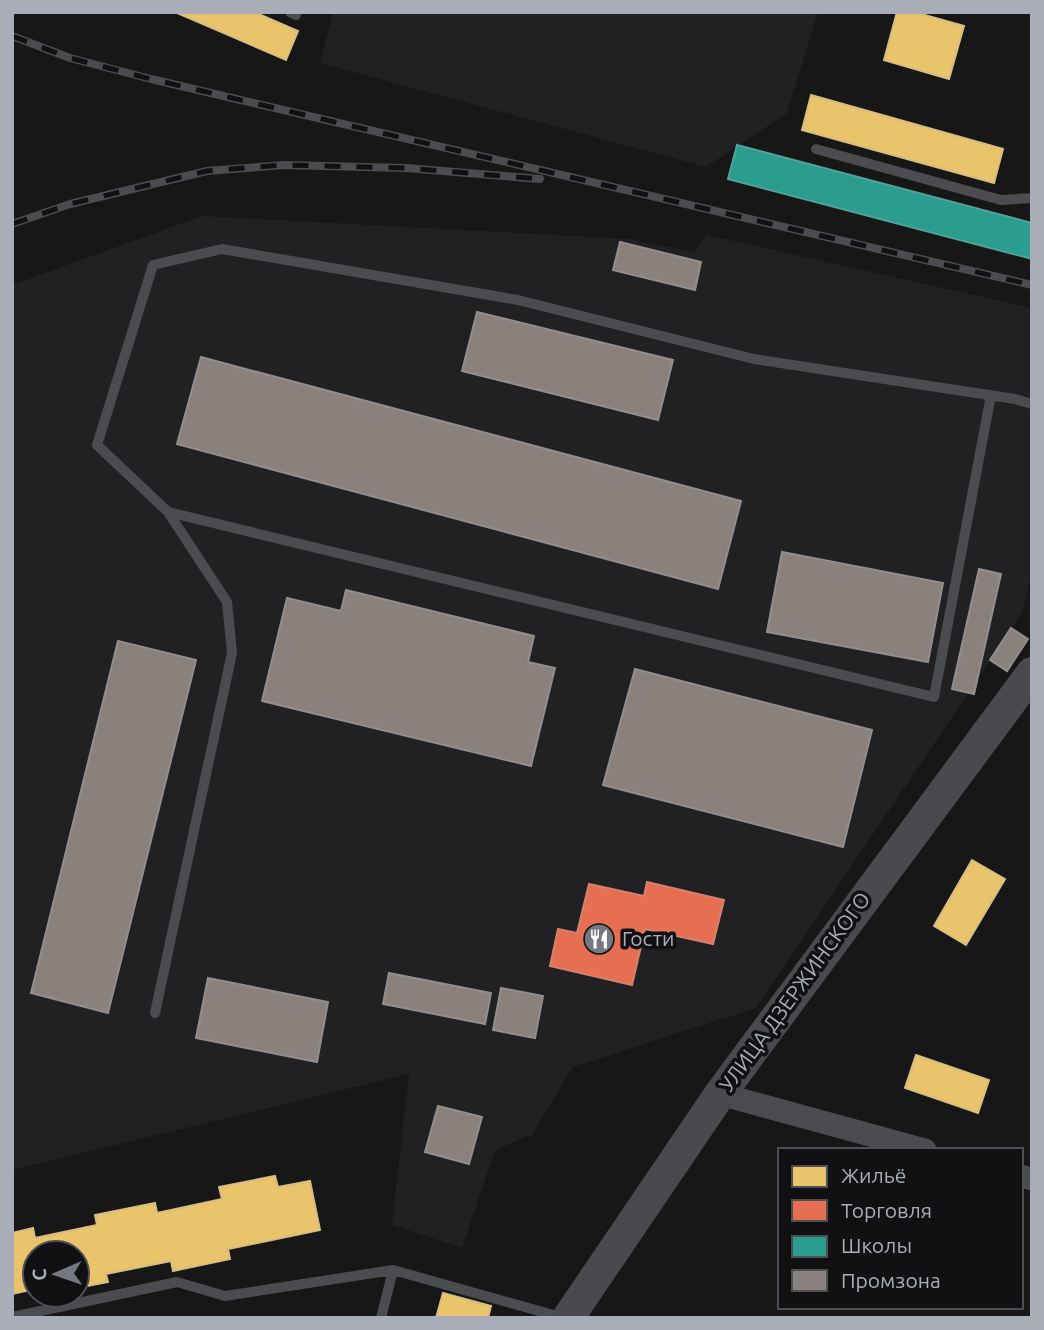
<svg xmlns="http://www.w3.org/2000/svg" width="1044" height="1330" font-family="Ubuntu,sans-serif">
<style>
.built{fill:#212123}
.homes{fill:#e9c46a;stroke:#d6bd81;stroke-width:2}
.shops{fill:#e76f51;stroke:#d48270;stroke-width:2}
.schools{fill:#2a9d8f;stroke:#50a29b;stroke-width:2}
.industry{fill:#8a817c;stroke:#938e8e;stroke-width:2}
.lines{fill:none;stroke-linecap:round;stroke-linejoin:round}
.lane{stroke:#4b4c50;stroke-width:10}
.street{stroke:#4b4c50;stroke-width:23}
.secondary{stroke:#4a4a4e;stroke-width:32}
.rail-casing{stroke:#4b4c4f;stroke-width:8}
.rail{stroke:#111113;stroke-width:5;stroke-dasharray:16;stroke-linecap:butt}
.labels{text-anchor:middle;stroke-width:7;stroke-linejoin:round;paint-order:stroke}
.poi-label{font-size:21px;fill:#a8adb8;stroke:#111113;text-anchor:start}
.street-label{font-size:21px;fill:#a8adb8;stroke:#111113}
</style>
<rect width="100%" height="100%" fill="#171717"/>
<!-- built -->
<path class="built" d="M333,12h485l-31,101 -81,54 -386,-104z
M202,216l427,23 65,13 13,-17 325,73v262l-10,43 -266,395 -183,59 -40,67 -38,16 -33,98 -70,-23 17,-151 -397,96v-885z"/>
<!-- homes -->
<path class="homes" d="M175,12h79l44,19 -12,29z
M897,12h17l50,14 -15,53 -65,-19z
M811,95l192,54 -9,34 -192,-53z
M972,860l33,19 -39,66 -32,-19z
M916,1055l73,25 -11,33 -73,-25z
M275,1176l3,11 32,-6 10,49 -92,19 2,10 -57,12 -2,-10 -65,13 2,8 -31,6v-35h-42v36l-23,5v-61l21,-5 2,10 62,-13 -2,-10 60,-12 2,10 65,-14 -3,-12z
M443,1293l48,13 -3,12h-52z"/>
<!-- shops -->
<path class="shops" d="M647,882l77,18 -11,44 -68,-15 -13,56 -82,-19 8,-37 19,4 12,-49 55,12z"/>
<!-- schools -->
<path class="schools" d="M737,145l295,78v36l-304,-80z"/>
<!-- industry -->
<path class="industry" d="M620,242l81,20 -6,28 -82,-20z
M477,312l196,48 -15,60 -196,-49z
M201,357l540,144 -23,88 -541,-145z
M782,552l161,31 -15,79 -161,-30z
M979,569l22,5 -27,120 -22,-5z
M346,590l188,46 -6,26 27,6 -24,98 -269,-65 25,-103 54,13z
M1011,628l17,11 -21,32 -17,-11z
M118,641l78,19 -88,353 -77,-20z
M635,669l237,61 -29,117 -240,-62z
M389,973l102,20 -6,31 -102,-20z
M208,978l120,24 -11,60 -121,-24z
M501,988l42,8 -8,42 -42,-8z
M438,1106l44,11 -13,47 -44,-12z"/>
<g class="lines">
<!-- lane -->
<path class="lane" d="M290,12l6,3
M816,149l185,51 31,-2
M168,512l766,185 57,-302
M155,1013l77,-360 -5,-51 -59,-90 -71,-67 56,-180 69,-16 296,51 236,59 261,40 17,5
M12,1317l165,-35 48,14 168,-26 171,48
M381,1318l12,-48"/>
<!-- street -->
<path class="street" d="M720,1094l205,56
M1021,1176l11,3"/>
<!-- secondary -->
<path class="secondary" d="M568,1318l152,-224 312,-421"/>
<!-- rail casing -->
<g class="rail-casing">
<path id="rail" d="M12,36l58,22 81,21 881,206
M12,224l58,-20 137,-33 77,-6 122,3 134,11"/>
</g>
<!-- rail -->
<use href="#rail" class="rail"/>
</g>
<!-- icons -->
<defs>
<g id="restaurant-disc" transform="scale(1.575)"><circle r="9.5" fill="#757880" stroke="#111113"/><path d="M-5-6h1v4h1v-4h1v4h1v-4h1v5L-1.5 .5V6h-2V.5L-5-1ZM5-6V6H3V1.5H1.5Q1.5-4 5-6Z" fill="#fff"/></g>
</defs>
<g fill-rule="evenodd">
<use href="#restaurant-disc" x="599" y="939"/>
</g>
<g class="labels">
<!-- poi labels -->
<g class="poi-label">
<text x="622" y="946">Гости</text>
</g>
<!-- street labels -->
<g class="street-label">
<text transform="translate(795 992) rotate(-54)" y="7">УЛИЦА ДЗЕРЖИНСКОГО</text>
</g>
</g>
<!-- border -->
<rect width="1044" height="1330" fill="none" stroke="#a8adb8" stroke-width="28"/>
<!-- legend -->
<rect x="778" y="1148" width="245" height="161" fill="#111113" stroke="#4d4f55" stroke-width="2"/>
<rect x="792" y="1166" width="35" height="21" fill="#e9c46a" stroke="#4d4f55" stroke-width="2"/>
<text x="841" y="1183" font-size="21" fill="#a8adb8">Жильё</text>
<rect x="792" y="1200" width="35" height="21" fill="#e76f51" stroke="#4d4f55" stroke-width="2"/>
<text x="841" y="1218" font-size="21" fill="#a8adb8">Торговля</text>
<rect x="792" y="1236" width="35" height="21" fill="#2a9d8f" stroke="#4d4f55" stroke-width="2"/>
<text x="841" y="1253" font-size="21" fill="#a8adb8">Школы</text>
<rect x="792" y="1270" width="35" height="21" fill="#8a817c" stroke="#4d4f55" stroke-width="2"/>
<text x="841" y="1288" font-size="21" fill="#a8adb8">Промзона</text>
<!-- north arrow -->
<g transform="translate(56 1274) rotate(268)"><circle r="33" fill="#111113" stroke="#4d4f55" stroke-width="2"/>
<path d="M0-5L12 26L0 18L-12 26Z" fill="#757880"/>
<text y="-10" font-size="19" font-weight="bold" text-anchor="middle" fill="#a8adb8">С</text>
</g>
</svg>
